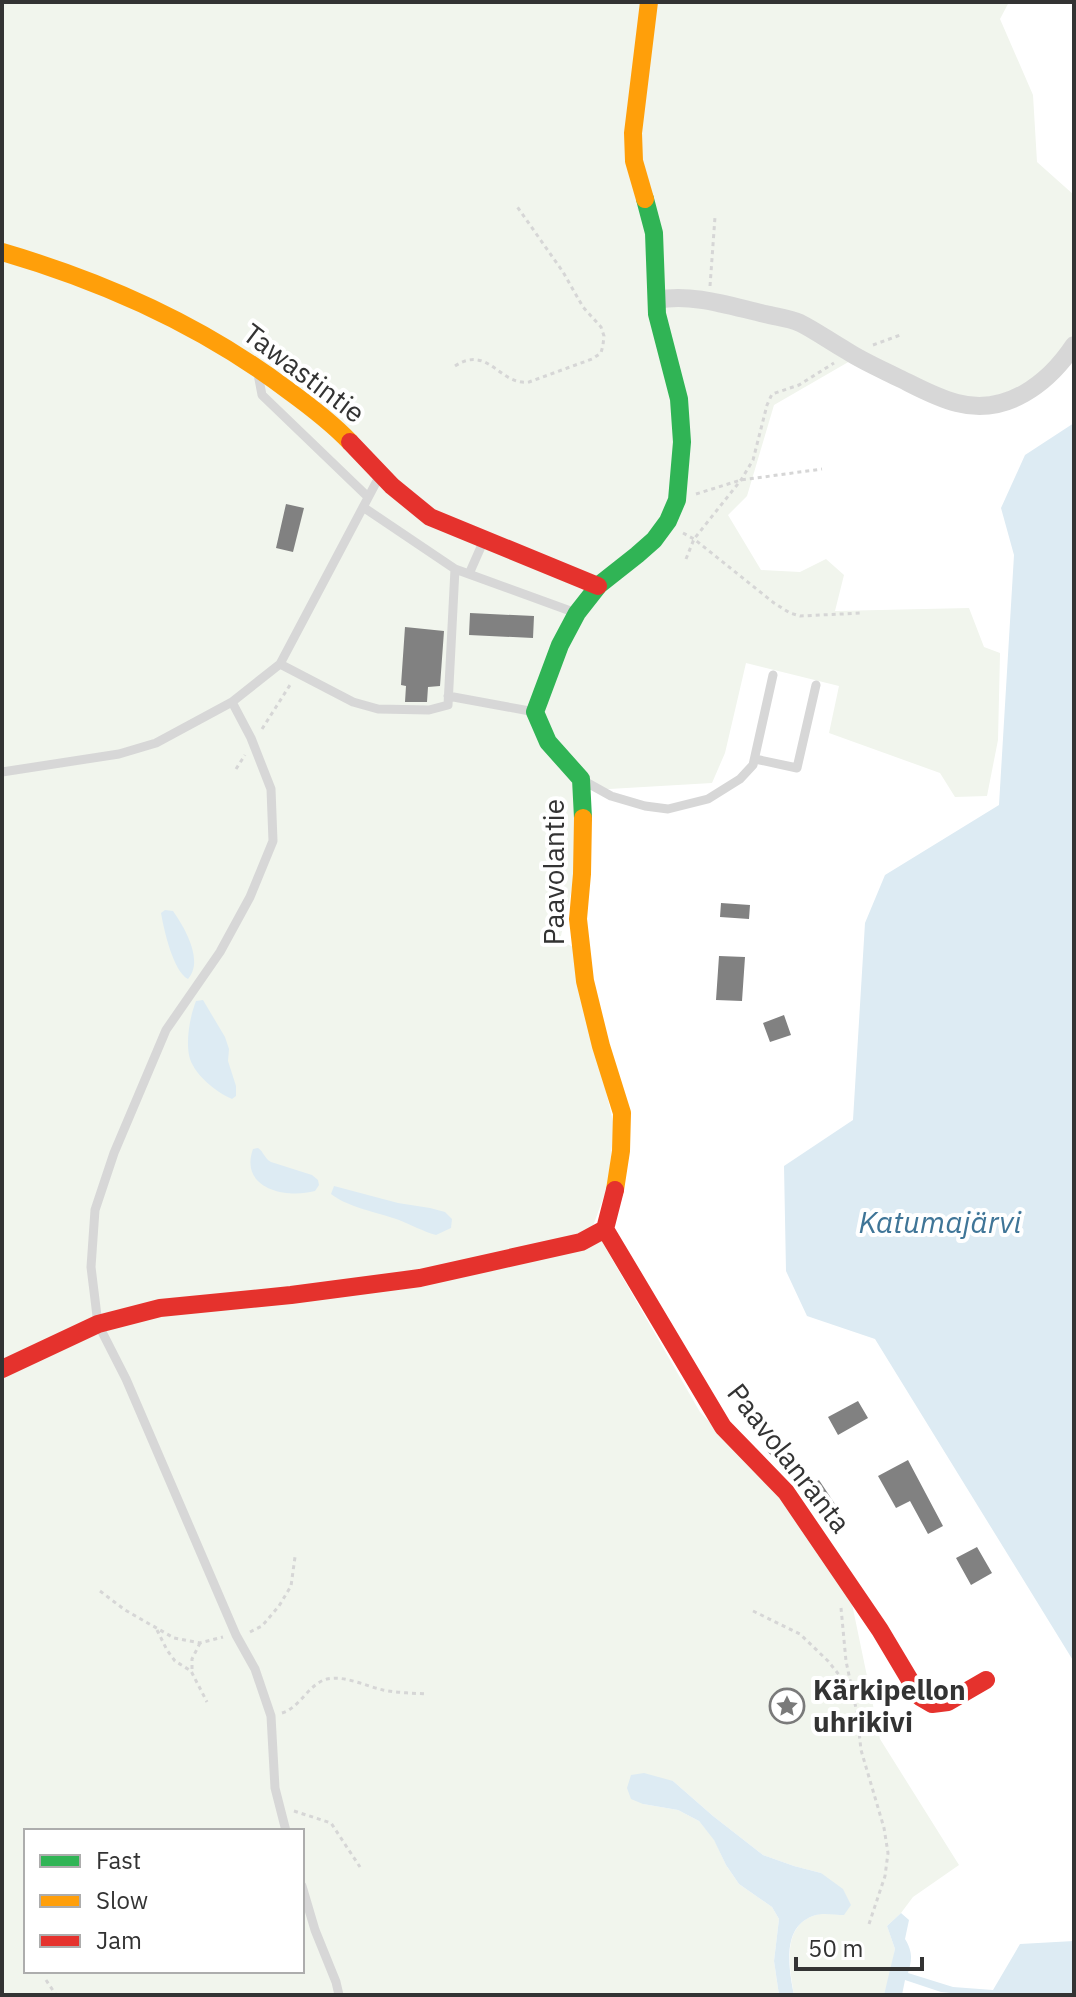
<svg xmlns="http://www.w3.org/2000/svg" width="1076" height="1997" font-family="'IBM Plex Sans',sans-serif">
<style>
.green{fill:#f1f5ed;fill-rule:evenodd}
.water{fill:#ddebf3}
.building{fill:#818181}
.lines{fill:none;stroke-linecap:round;stroke-linejoin:round}
.path{stroke:#d6d6d6;stroke-width:3;stroke-dasharray:4 4;stroke-linecap:butt}
.lane{stroke:#d7d7d7;stroke-width:9}
.street{stroke:#d7d7d7;stroke-width:18}
.fast{stroke:#30b455;stroke-width:18}
.slow{stroke:#ff9f0a;stroke-width:18}
.jam{stroke:#e5322d;stroke-width:18}
.labels{text-anchor:middle;stroke-width:8;stroke-linejoin:round;paint-order:stroke}
.street-label{font-size:28px;fill:#333;stroke:#fff}
.poi-label{font-size:28px;font-weight:bold;fill:#333;stroke:#fff;text-anchor:start}
.water-label{font-size:30px;font-style:italic;fill:#3f7597;stroke:#fff}
</style>
<rect width="100%" height="100%" fill="#fff"/>
<!-- green -->
<path class="green" d="M2,2h1007l-9,17 33,76 4,67 37,33v135l-8,20 -41,39 -63,13 -105,-45 -83,48 -27,91 -19,19 33,55 39,2 26,-13 18,16 -9,36 134,-3 15,39 16,6 -2,87 -11,56 -32,1 -15,-24 -111,-40 10,-47 -93,-23 -21,90 -13,30 -137,8 9,45 -24,104 13,7 41,179 -6,59 -15,41 107,186 92,97 59,90 29,140 79,126 -46,32 -12,16 -14,13 8,23 -3,19 -8,27h-90c-4,-25 -13,-68 19,-79 9,-4 22,-2 31,-1l-23,-42 -27,-7 -31,-11 -50,-39 -40,-35 -30,23 35,6 21,11 15,18 12,26 13,19 33,23 7,12 -5,42 5,34h-777zM26,1831h276v140h-276z"/>
<!-- water -->
<path class="water" d="M1074,423v1239l-199,-323 -68,-23 -21,-45 -2,-105 69,-46 12,-197 20,-48 114,-70 15,-250 -13,-47 24,-53z
M165,910l8,1c12,17 31,50 15,68 -15,-8 -24,-49 -27,-66z
M203,1000l22,37 4,12 -1,12 8,25v10l-4,3c-16,-7 -36,-23 -42,-40 -5,-16 0,-43 6,-58z
M258,1148c6,4 6,10 13,14l41,13 6,5 1,5 -4,6c-30,8 -76,-3 -62,-42z
M334,1186l64,17 32,5 15,4 7,7 -1,9 -15,7c-14,-4 -24,-10 -37,-15 -22,-8 -50,-12 -68,-26z
M644,1773l29,8 40,35 50,39 31,11 27,7 22,16 8,16 -7,10c-9,0 -22,-3 -31,1 -32,11 -24,54 -19,79h-15l-5,-34 5,-42 -7,-12 -33,-23 -13,-19 -12,-25 -15,-19 -21,-11 -35,-6 -12,-5 -4,-11 4,-13z
M901,1913l8,7 -4,19c8,13 7,21 3,34l45,14 40,3 27,-46 54,-3v54h-104l-29,-3 -36,-12 -3,15h-18l11,-46 -8,-23z"/>
<!-- building -->
<path class="building" d="M286,504l18,4 -11,44 -17,-4z
M470,613l64,3 -1,22 -64,-3z
M405,627l39,4 -4,55 -12,1 -1,15h-22l1,-16 -5,-1z
M721,903l29,2 -1,14 -29,-2z
M719,956l26,1 -3,44 -26,-1z
M784,1015l7,20 -21,7 -7,-19z
M858,1401l10,17 -30,17 -10,-18z
M772,1439l23,25 -8,8 -24,-25z
M908,1460l35,66 -15,8 -18,-33 -14,7 -18,-32z
M819,1480l20,30 -15,10 -21,-30z
M977,1547l15,26 -21,12 -15,-27z"/>
<g class="lines">
<!-- path -->
<path class="path" d="M710,286l5,-69
M873,345l30,-11
M455,366c34,-22 44,20 74,16l63,-23 9,-6 2,-8 1,-9 -3,-9 -18,-20 -20,-35 -47,-67
M696,494l45,-14 81,-11
M683,533l11,6 80,64 16,10 10,3 62,-3
M686,559l8,-20 47,-59 12,-20 14,-55 5,-11 27,-9 35,-22
M262,729l28,-44
M236,769l9,-14
M100,1591l25,19 49,28 26,5 23,-6
M841,1608l5,53 11,52 4,37 23,78 4,25 -3,23 -16,48
M753,1611l47,23 28,27 20,25
M157,1630l10,20 8,11 16,10 16,31
M250,1632l12,-6 17,-20 12,-20 4,-29
M192,1669v-10l8,-16
M282,1713c19,-6 26,-29 45,-34 17,-4 39,7 56,11 15,3 29,3 44,4
M294,1811l37,12 29,44
M46,1980l10,15"/>
<!-- lane -->
<path class="lane" d="M258,374l4,21 106,102
M455,569l121,44
M469,574l15,-34
M280,664l73,38 25,7 51,1 19,-5 7,-136 -92,-62
M448,696l87,16
M232,702l19,36 20,51 2,52 -23,56 -30,55 -54,78 -52,123 -19,57 -4,57 7,57 28,55 110,256 19,34 16,47 4,72 11,43
M755,759l42,9 19,-83
M2,772l117,-18 37,-11 76,-41 48,-38 99,-187
M584,781l27,15 34,10 23,3 40,-10 32,-20 13,-14 20,-90
M302,1886l13,44 21,52 3,13"/>
<!-- street -->
<path class="street" d="M657,300c35,-7 73,6 108,14 11,3 24,4 35,9 16,8 31,19 47,28 17,11 36,19 54,28 18,9 36,19 56,24 49,13 91,-19 117,-58"/>
<!-- fast -->
<path class="fast" d="M583,818l-2,-39 -33,-37 -13,-30 25,-67 17,-32 22,-28 38,-30 17,-15 14,-19 9,-21 5,-58 -3,-43 -22,-85 -3,-81 -9,-34"/>
<!-- slow -->
<path class="slow" d="M645,199l-11,-38 -1,-28 16,-131
M2,252c103,30 201,74 287,139 22,16 43,32 61,51
M583,818l-1,56 -4,45 7,62 16,65 21,67 -1,38 -6,39"/>
<!-- jam -->
<path class="jam" d="M350,442l42,44 38,31 168,69
M605,1229l118,198 63,65 94,138 40,67 12,7 16,-2 38,-22
M2,1369l96,-45 62,-16 131,-13 129,-17 161,-36 24,-13 10,-39"/>
</g>
<!-- icons -->
<defs>
<g id="sight-ring" transform="scale(1.8)"><circle r="9.5" fill="#fff" stroke="#7a7a7a" stroke-width="1.5"/><path d="M0-6L1.8-2.2L6-1.7L2.9 1.2L3.7 5.4L0 3.3L-3.7 5.4L-2.9 1.2L-6-1.7L-1.8-2.2Z" fill="#7a7a7a"/></g>
</defs>
<g fill-rule="evenodd">
<use href="#sight-ring" x="787" y="1706"/>
</g>
<g class="labels">
<!-- street labels -->
<g class="street-label">
<text transform="translate(304 373) rotate(37)" y="10">Tawastintie</text>
<text transform="translate(554 872) rotate(-90)" y="10">Paavolantie</text>
<text transform="translate(789 1458) rotate(52)" y="10">Paavolanranta</text>
</g>
<!-- poi labels -->
<g class="poi-label">
<text x="813" y="1700">Kärkipellon<tspan x="813" dy="32">uhrikivi</tspan></text>
</g>
<!-- water labels -->
<g class="water-label">
<text x="940" y="1233">Katumajärvi</text>
</g>
</g>
<!-- border -->
<rect width="1076" height="1997" fill="none" stroke="#333333" stroke-width="8"/>
<!-- legend -->
<rect x="24" y="1829" width="280" height="144" fill="#ffffff" stroke="#adadad" stroke-width="2"/>
<rect x="40" y="1855" width="40" height="12" fill="#30b455" stroke="#adadad" stroke-width="2"/>
<text x="96" y="1869" font-size="24" fill="#333333">Fast</text>
<rect x="40" y="1895" width="40" height="12" fill="#ff9f0a" stroke="#adadad" stroke-width="2"/>
<text x="96" y="1909" font-size="24" fill="#333333">Slow</text>
<rect x="40" y="1935" width="40" height="12" fill="#e5322d" stroke="#adadad" stroke-width="2"/>
<text x="96" y="1949" font-size="24" fill="#333333">Jam</text>
<!-- scale -->
<path d="M796 1957v12h126v-12" fill="none" stroke="#333333" stroke-width="4"/>
<text x="808" y="1957" font-size="24" fill="#333333" stroke="#ffffff" stroke-width="6" paint-order="stroke">50 m</text>
</svg>
